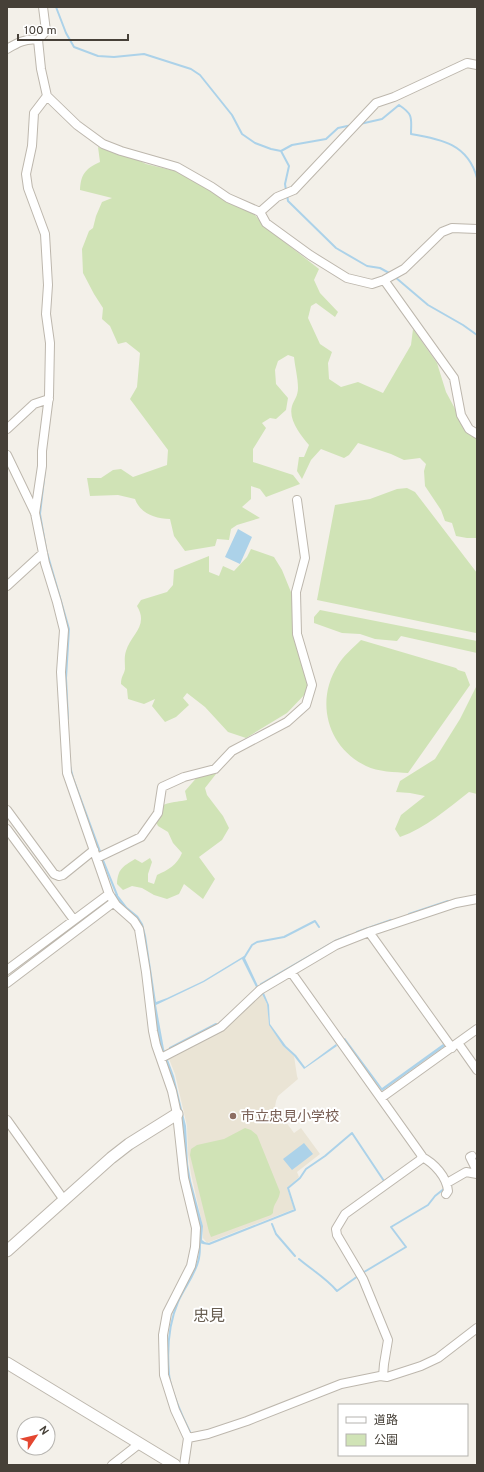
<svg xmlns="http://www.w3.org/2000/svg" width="484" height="1472" font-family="Overpass,'Noto Sans JP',sans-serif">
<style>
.education{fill:#eae4d5}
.green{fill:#d0e3b6}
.water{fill:#acd2e9}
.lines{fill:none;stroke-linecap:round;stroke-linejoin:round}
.stream{stroke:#acd2e9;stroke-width:2}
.minor-casing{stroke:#bdb7ad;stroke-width:10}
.tertiary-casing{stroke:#bdb7ad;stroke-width:13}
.minor{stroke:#fff;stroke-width:8}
.tertiary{stroke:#fff;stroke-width:11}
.education-dot{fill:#8d6e63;stroke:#fff;stroke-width:1.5}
.labels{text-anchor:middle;stroke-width:4;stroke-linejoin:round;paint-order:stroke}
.education-label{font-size:14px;fill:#785e54;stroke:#fff;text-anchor:start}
.quarter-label{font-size:16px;fill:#685e51;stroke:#fff}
</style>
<rect width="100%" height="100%" fill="#f3f0e9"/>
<!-- education -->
<path class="education" d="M262,994l5,10 2,20 14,22 11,10 3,20 1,3 -20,17 -2,5 -1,6 19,26 7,-5 19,26 -23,18 2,5 -12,11 7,21 -87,34 -4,-5v-11l-12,-53 -3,-20 -1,-28 -12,-52 -6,-15 54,-29z"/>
<!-- green -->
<path class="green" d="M98,147l36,11 12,6 33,8 76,43 9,11 55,43 -5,11 6,13 18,19 -3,5 -19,-14 -5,3 -3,12 12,26 12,8 -4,11 1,16 12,8 17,-5 25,11 28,-48 2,-16 24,34 9,29 14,26 17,15v105h-10l-11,-2 -4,-13 -7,-2 -4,-11 -16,-24 -1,-15 2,-7 -6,-6 -16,2 -13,-6 -33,-11 -9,12 -5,3 -23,-9 -10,11 -9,19 -5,-8 2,-14h5l5,-12c-8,-10 -21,-25 -17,-39 2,-6 6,-10 6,-18 0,-10 -3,-21 -4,-31l-6,-2 -10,6 -3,9 1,14 12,14 -2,12 -10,9 -6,-1 -8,5 4,5 -13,21v13l40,13 7,9 -34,13 -6,-8 -9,-3v13l-9,8 18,11 -23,7 -6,4 -2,11 -12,-1 -2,7 -30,5 -11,-15 -4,-17c-15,0 -30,-6 -35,-20l-17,-4 -28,1 -3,-18h14l12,-8 8,-1 12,8 34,-12 1,-15 -38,-51 7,-12 3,-34 -14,-11 -8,2 -8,-18 -8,-7 1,-11 -9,-14 -11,-21 -1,-24 7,-18 4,-3 3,-12 6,-14 10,-4 -32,-8c1,-16 5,-21 20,-28z
M407,488l8,4 62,81 -1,60 -159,-33 18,-95 35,-6 27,-10z
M251,549l23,8 8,13 11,27 16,67 -1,27 -21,22 -41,25 -18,-6 -23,-25 -18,-14 -4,5 6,7 -13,12 -11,5 -13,-16 3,-7 -11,5 -16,-5 -1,-10 -6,-5c0,-8 3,-9 4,-15 0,-6 -1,-12 1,-18 5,-17 23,-25 11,-45l4,-6 26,-8 6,-7 1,-15 35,-14v16l10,4 4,-10 11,5 13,-14z
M320,610l157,31v12l-76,-17 -4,5 -22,-2 -15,-5 -18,-1 -28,-10v-6z
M361,640l95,28 2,2 7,2 5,13 -62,88c-13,-1 -30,-1 -42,-7 -39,-19 -51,-65 -28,-101 5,-9 15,-17 23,-25z
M477,685v109l-8,-2c-22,17 -43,36 -69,45l-5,-8 6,-14 24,-19 -15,-3 -14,-1 4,-11 35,-22 25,-40z
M205,772l11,2 -11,14 2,7 16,21 6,12 -7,12 -23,17 16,22 -12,20 -19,-15 -5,10 -12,5 -13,-4 -12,-7 -10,-2 -9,4 -6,-6c1,-15 5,-17 18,-25l7,4 8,-5 2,4 -4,12v8l6,2 3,-9c11,-5 20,-10 25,-22l-9,-10 -5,-11 -10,-6 -5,-10c7,-15 20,-13 34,-16l-2,-9 14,-16z
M245,1128l6,2 6,5 23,57c-1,9 -7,11 -7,21l-2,2 -60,22 -2,-5 -19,-77 1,-6 6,-4 27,-6z"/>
<!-- water -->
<path class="water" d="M238,529l14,8 -12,27 -15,-7z
M114,894h3l10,13 11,9 5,8 3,12 10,66 11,-4 36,-17 41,-25 14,30 -2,1 -14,-28 -38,23 -48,23 8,44 10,27 12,50 2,38 3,17 12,45 -1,14 4,3 -8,1 -12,-76 -3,-42 -25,-86 -14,-99z
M264,993l5,12 1,19 16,22 10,9 9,12 31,-23 1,2 -33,23 -10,-13 -11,-10 -14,-21 -2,-21 -5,-10z
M345,1038l37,50 61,-44 2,2 -63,45 -39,-52z
M304,1143l9,11 -21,16 -9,-11z"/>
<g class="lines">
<!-- stream -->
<path class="stream" d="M56,7l10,26 8,14 24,9 16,1 30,-3 47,15 9,6 32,40 10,19 13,9 16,6 10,2 11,-6 34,-6 12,-11 14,-3
M360,124l22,-5 17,-14c15,10 12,13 12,29 30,5 57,10 66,44
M281,151l8,15 -4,18 1,6
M287,195l1,6 48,47 31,18 13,2 11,6
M395,277l33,28 35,20 14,10
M53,396v-16
M45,470l-5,44 6,35 23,80 -3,49 2,41
M70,766l3,12 28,76
M102,858l15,37
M409,914l39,-13
M357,932l34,-12
M244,958l8,-13 5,-3 27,-5 31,-16 4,6
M261,984l74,-43 15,-6
M170,1048l46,-24
M272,1224l4,10 19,22
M203,1243l6,1 86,-34 -7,-22 12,-10 6,-9 19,-13 27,-23 32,48
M299,1259c13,11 27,19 38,32l21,-15
M364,1272l42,-25 -15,-20 37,-22 7,-9 10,-8
M190,1432c-7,-14 -20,-43 -21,-58 -2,-24 -1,-49 9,-72 6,-14 18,-28 21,-44 1,-5 1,-10 1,-15"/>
<!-- minor casing -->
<g class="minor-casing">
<path id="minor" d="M38,40l3,29 6,27 30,29 26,19 18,7 56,16 35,20 16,11 32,14 6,11 44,32 37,23 25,6 12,-4 20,-11 38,-37 10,-4 25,1
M38,40l8,-9 -3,-24
M7,49c10,-6 19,-11 31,-9
M260,212l17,-15 17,-7 82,-87 18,-6 73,-34 10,2
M384,280l70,98 7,37 8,14 8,5
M7,429l27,-25 15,-5
M7,455l28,58 10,50 12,39 7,28 -3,42 6,101 42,121 7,11 18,16 5,8 7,43 7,59 3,14 16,46 5,23 7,64 12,50 -1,19 -4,19 -24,47 -4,22 1,40 11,35 13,28 -4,27
M35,513l7,-47v-15l7,-55 1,-53 -4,-29 2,-29 -3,-51 -17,-46 -2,-14 6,-28 2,-33 13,-17
M7,586l36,-33
M7,810l47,64 5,2 4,-1 31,-25
M7,829l67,91
M97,858l44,-21 17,-24 4,-26 22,-10 31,-8 17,-18 55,-29 19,-17 6,-20 -15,-51 -1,-42 9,-34 -8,-58
M369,932l83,116
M7,970l102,-76
M291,972l131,184 -2,4 -75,54 -9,15 1,6 26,44 25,61 -4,24 -1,12
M7,983l107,-81
M458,1043l19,27
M161,1058l60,-31 39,-37 76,-45 33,-13 87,-29 21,-4
M381,1098l96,-69
M7,1120l57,80
M472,1156l-2,1 7,14
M422,1157c12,6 25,20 26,34l-2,3
M447,1183l19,-11 11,2
M188,1438l20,-4 39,-13 94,-37 39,-8 7,1 34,-11 17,-8 39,-30
M112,1465l27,-21"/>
</g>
<!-- tertiary casing -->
<g class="tertiary-casing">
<path id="tertiary" d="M7,1251l104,-93 18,-14 48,-30
M7,1363l168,102"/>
</g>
<!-- minor -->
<use href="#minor" class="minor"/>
<!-- tertiary -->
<use href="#tertiary" class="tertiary"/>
</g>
<!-- markers -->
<circle class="education-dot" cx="233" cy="1116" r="4"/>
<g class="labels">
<!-- education labels -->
<g class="education-label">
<text x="241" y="1121">市立忠見小学校</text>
</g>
<!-- quarter labels -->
<g class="quarter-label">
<text x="209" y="1321">忠見</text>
</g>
</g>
<!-- border -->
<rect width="484" height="1472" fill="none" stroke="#464038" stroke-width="16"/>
<!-- legend -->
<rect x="338" y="1404" width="130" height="52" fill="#ffffff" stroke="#b5b3af"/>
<rect x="346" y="1417" width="20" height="6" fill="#ffffff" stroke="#b5b3af"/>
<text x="374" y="1424" font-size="12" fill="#464038">道路</text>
<rect x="346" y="1434" width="20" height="12" fill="#d0e3b6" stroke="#b5b3af"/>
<text x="374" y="1444" font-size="12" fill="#464038">公園</text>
<!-- north arrow -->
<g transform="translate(36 1436) rotate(55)"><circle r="19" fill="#ffffff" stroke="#b5b3af"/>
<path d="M0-3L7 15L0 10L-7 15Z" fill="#e44630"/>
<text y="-6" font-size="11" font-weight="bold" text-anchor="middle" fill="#464038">N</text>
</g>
<!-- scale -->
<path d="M18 34v6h110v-6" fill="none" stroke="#464038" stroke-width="2"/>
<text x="24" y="34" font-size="12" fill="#464038" stroke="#ffffff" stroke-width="3" paint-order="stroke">100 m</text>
</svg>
